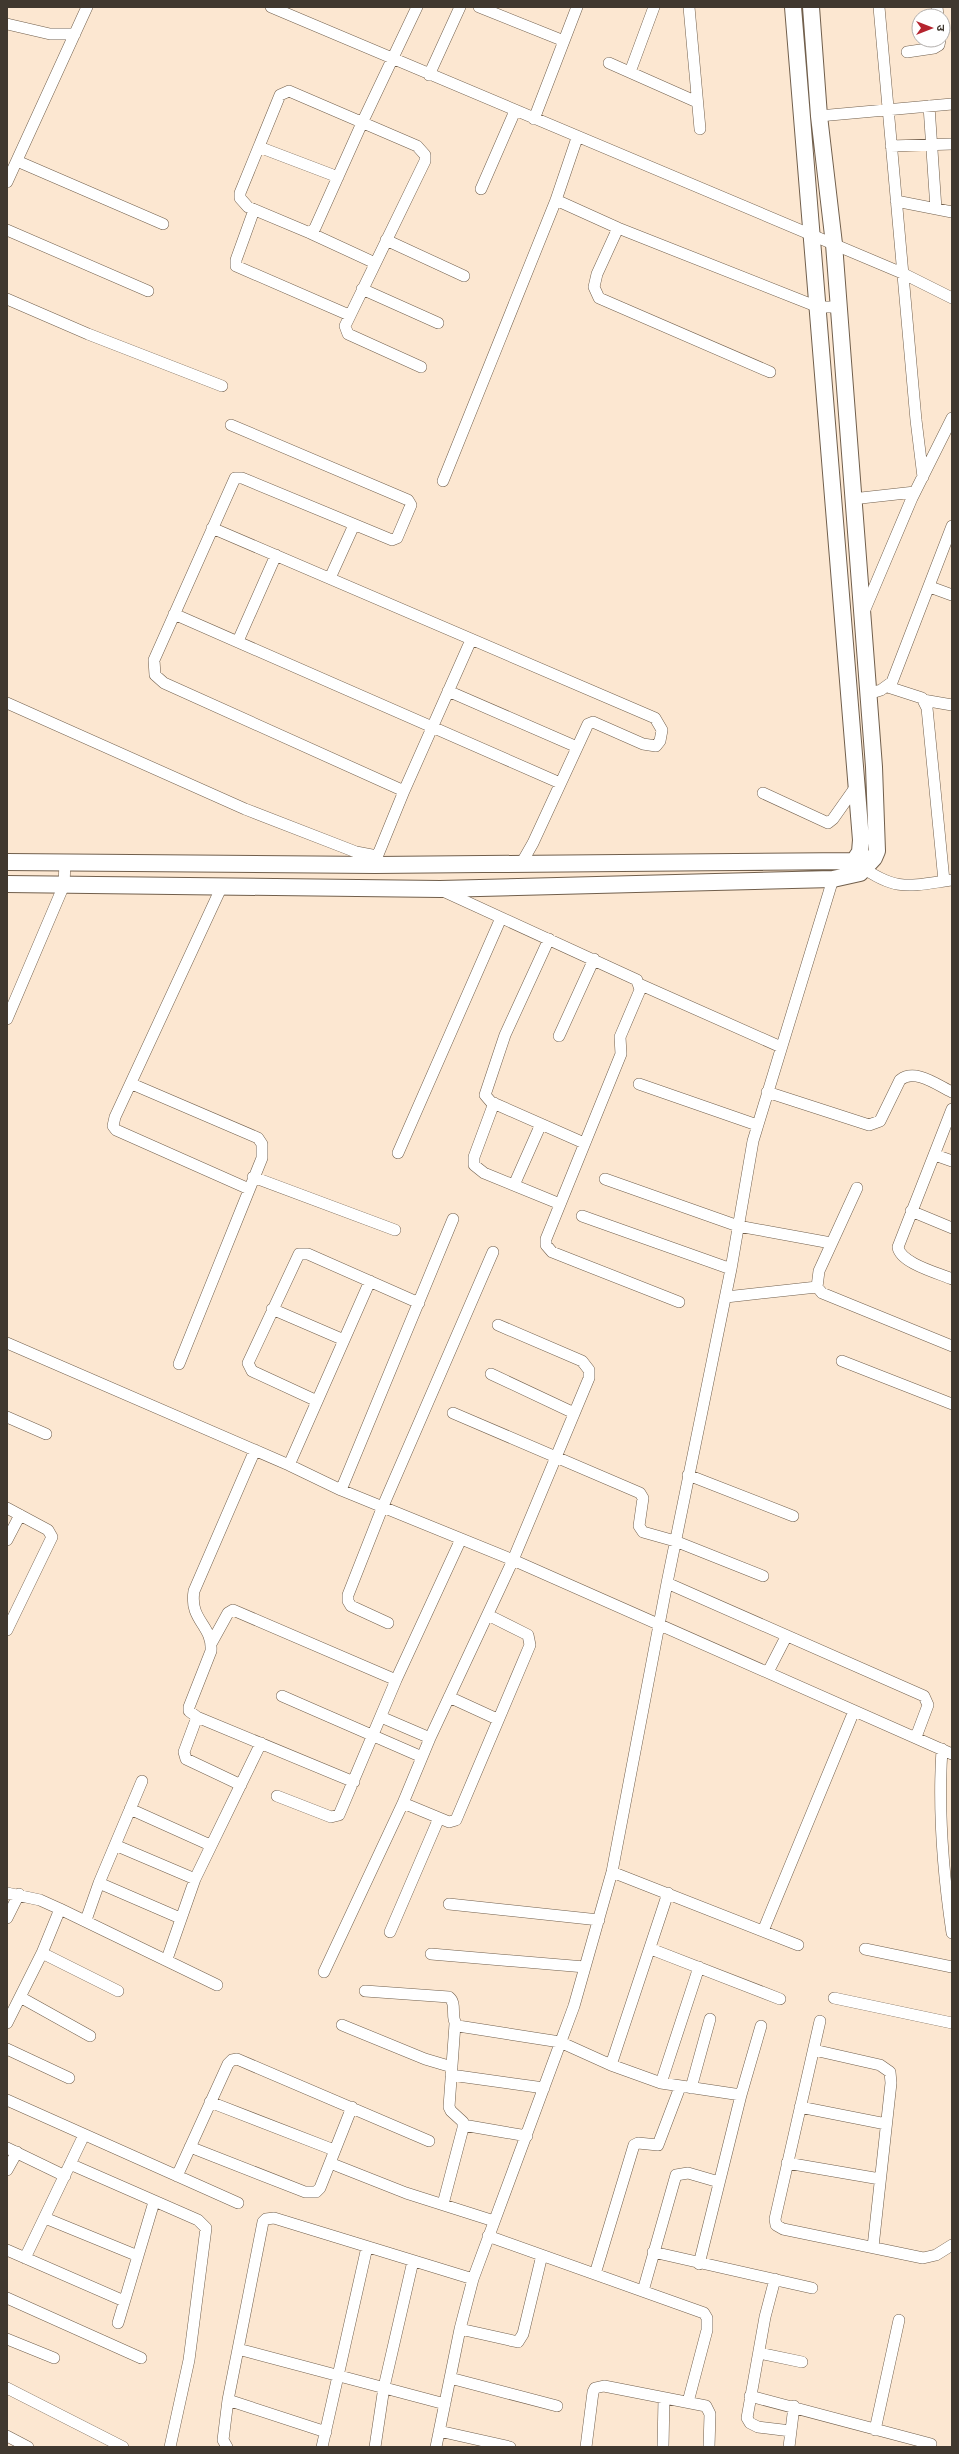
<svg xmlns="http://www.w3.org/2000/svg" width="959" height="2454" font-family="'Golos Text','Noto Sans Devanagari',sans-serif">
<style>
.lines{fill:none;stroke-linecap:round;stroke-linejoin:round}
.street-casing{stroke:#715f4c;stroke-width:12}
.secondary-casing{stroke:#715f4c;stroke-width:18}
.street{stroke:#fff;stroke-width:11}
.secondary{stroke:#fff;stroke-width:16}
</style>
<rect width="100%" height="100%" fill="#fce7d1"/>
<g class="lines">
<!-- street casing -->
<g class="street-casing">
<path id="street" d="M271,7l631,266 50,25
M479,7l85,34
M689,7l11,122
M879,7l37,413 7,57
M937,7l1,9
M7,24l43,10h25
M907,52l27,-4 5,-3 1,-5
M609,63l88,39
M630,72l24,-65
M429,75l31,-68
M929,106l7,103
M819,116l133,-12
M534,119l43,-112
M891,146l61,-2
M259,147l79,30
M17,161l146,63
M7,182l80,-175
M481,189l34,-78
M556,200l62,28 200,79h21
M896,201l56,11
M254,210l-18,50v6l113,49
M618,228l-21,46 -3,13 5,11 171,74
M7,230l141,61
M310,233l5,-5 47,-105 55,-116
M386,240l78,36
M375,263l-65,-30 -62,-26 -8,-9v-5l40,-98 9,-4 128,55 8,9v6l-80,165 3,8 73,33
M362,289l76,34
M7,299l81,35 134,52
M231,425l177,75 3,5 -14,33 -5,2 -150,-62h-7l-81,182 1,15 9,8 240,108
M443,481l113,-281 21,-62
M852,499l63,-7
M212,528l443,190 7,12 -2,11 -4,5 -13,-2 -50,-22 -5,2 -55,119 -12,21
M330,578l24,-53
M930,587l22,8
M174,614l386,169
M863,614l49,-116 40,-80
M238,641l38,-86
M888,687l34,11 5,10 17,173
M448,691l129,56
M868,694l13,-4 11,-8 60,-156
M923,700l29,5
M7,703l238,106 111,43 21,4
M763,793l65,30 5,-4 24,-34
M375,862l29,-71 67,-151
M859,865c37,27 50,21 93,15
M222,886l-107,231 -2,9 3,4 133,59
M443,891l194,89 3,10 -20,47 1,17 -75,185v6l6,7 127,50
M549,939l-44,96 -20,60 6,7 93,41
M639,984l142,63
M7,1019l57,-134 1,-23
M559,1036l35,-77
M132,1084l126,54 4,6v14l-83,206
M639,1084l118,41
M767,1092l102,33 11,-4 20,-41c15,-12 37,5 52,12
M494,1103l-20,54v8l10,8 76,31
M952,1109l-54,138c2,16 40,26 54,32
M398,1153l103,-235
M935,1155l17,6
M253,1177l142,53
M605,1179l133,47 93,17
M514,1185l27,-61
M857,1188l-38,83 -2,16 5,6 130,53
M911,1211l41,17
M582,1216l149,53
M726,1297l91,-10
M272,1309l72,31
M7,1343l282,122 52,25 172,70 439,194
M842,1361l110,43
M491,1374l83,39
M317,1401l-65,-30 -4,-8 51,-109h9l111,49
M453,1413l187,80 3,5 -4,28 4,6 32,9 88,35
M7,1417l39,17
M255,1450l-61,141c-5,30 19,34 17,60l-22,56v4l8,6 157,65
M289,1465l81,-184
M688,1475l105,41
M341,1490l112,-271
M7,1508l41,22 4,7 -45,93
M7,1540l13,-25
M667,1583l257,113 4,9 -12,32
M388,1623l-37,-17 -3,-5v-6l35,-89 110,-254
M212,1642l16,-29 5,-3 163,70
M768,1672l18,-35
M282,1696l140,61
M449,1697l48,22
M197,1717l-13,35 2,7 55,26
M381,1717l49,21
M942,1749c-4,61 1,124 10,184
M277,1796l54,21 8,-2 57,-135 65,-141
M403,1803l46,19 7,-2 74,-175 -2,-10 -40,-20
M130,1809l80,36
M115,1845l80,34
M612,1872l186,73
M99,1883l81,35
M7,1893l33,7 20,9 157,76
M449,1904l150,16
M7,1918l12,-24
M86,1920l13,-37 43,-102
M763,1931l91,-220
M390,1932l49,-114
M651,1949l129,50
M865,1949l87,18
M42,1953l76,38
M431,1954l154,13
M167,1959l28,-80 66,-136
M324,1972l79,-169 27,-65 83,-178 76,-182v-8l-7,-9 -84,-36
M365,1991l84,6c9,7 0,22 9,29l102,16 51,23 50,18 80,12
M20,1997l70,39
M834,1998l118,25
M820,2021l-45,198 1,6 7,4 140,29 13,-3 16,-10
M7,2023l35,-70 18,-44
M342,2025l83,34 27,8
M7,2049l62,29
M814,2050l66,15 10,7 1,11 -18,164
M611,2065l57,-172
M451,2075l93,13
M661,2083l38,-116
M691,2088l19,-69
M7,2100l231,103
M210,2102l124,48
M800,2107l86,17
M463,2125l64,11
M190,2147l115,45h11l4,-4 32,-81
M7,2148l58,28
M330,2163l76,30 88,28
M787,2163l93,16
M70,2164l128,56 8,8 -17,132 -19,87
M7,2170l10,-18
M177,2176l51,-112 4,-4 5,-1 192,82
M443,2204l20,-76v-6l-12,-11 -2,-4 6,-83
M45,2218l93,38
M488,2236l216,77 3,5v12l-19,72
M7,2250l117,51
M653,2252l159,36
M25,2258l59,-123
M699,2264l42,-169 20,-69
M595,2274l39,-129 4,-2 20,2 22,-58
M775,2279l-10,38 -18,101 3,5 8,4 33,4
M643,2291l33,-116 12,-2 31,9
M7,2298l134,60
M118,2323l36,-121
M460,2329l58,13 5,-8 19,-79
M7,2339l47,19
M238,2349l207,55
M759,2353l43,9
M450,2378l107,28
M7,2388l116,59
M750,2396l181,48
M228,2400l98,32
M875,2430l24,-110
M439,2431l71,16
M7,2436l21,11
M227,2447l-4,-7 5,-40 35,-178 3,-3 8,-1 199,61
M322,2447l45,-200
M375,2447l9,-60 29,-126
M436,2447l24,-118 13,-50 101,-273 38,-134 55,-289 64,-314 22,-128 80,-262
M586,2447l7,-55 2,-4 9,-2 102,20 4,8 -1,33
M663,2447l1,-49
M789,2447l5,-41"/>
</g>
<!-- secondary casing -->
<g class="secondary-casing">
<path id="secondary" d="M7,862l368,3 479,-4 6,-9 1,-12 -68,-833
M7,884l433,5 393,-10 27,-6 14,-15 3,-7 -3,-84 -40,-523 -15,-128 -8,-109"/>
</g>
<!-- street -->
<use href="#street" class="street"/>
<!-- secondary -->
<use href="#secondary" class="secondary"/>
</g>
<!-- border -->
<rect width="959" height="2454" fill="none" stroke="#40382f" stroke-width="16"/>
<!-- north arrow -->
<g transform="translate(931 28) rotate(90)"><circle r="19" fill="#ffffff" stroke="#b3afac"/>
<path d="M0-3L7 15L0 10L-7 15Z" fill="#b5242e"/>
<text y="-6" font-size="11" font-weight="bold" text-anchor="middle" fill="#40382f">उ</text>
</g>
</svg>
